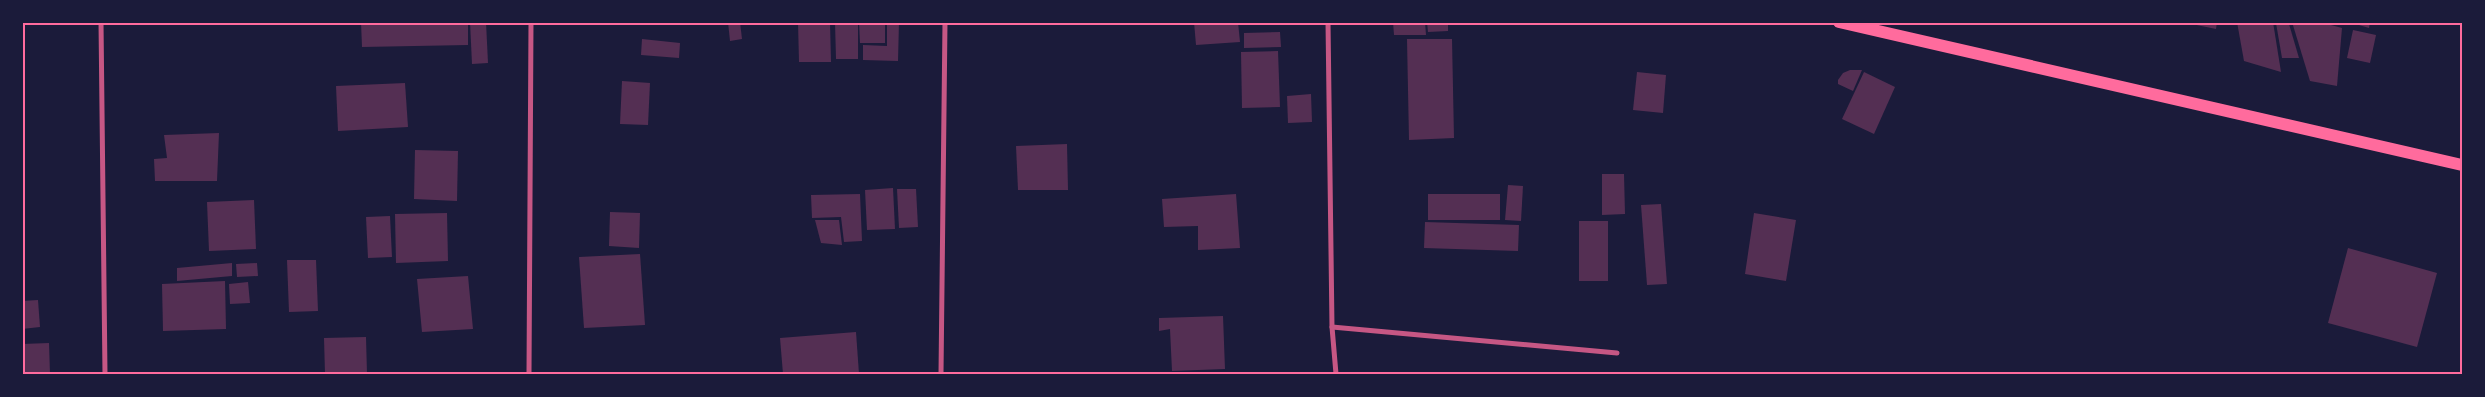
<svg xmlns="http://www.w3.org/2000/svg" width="2485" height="397" font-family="'PT Serif',serif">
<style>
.building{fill:#542f53}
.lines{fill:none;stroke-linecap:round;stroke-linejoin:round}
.minor{stroke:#c65784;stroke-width:5}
.primary{stroke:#ff6b9d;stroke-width:12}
.neatline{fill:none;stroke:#ff6b9d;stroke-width:2}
</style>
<rect width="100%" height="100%" fill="#1b1b3a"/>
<g class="building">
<polygon points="361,22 468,22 468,45 362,47"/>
<polygon points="470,22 486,22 488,63 472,64"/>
<polygon points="728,22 740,22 742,39 730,41"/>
<polygon points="798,22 830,22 831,62 799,62"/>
<polygon points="835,22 858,22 858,59 836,59"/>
<polygon points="859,22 885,22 885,43 860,43"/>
<polygon points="887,22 899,22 898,61 863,60 863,45 887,46"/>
<polygon points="1194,22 1238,22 1240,42 1196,45"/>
<polygon points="1393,22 1425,22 1426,35 1394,35"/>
<polygon points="1427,22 1448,22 1448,31 1428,32"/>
<polygon points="2182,22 2217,22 2216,29"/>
<polygon points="2237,22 2273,22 2281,72 2244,61"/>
<polygon points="2292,22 2320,22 2342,28 2337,86 2310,81"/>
<polygon points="2349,22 2370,22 2369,28"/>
<polygon points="2276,23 2289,24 2299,58 2282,58"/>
<polygon points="2353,30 2376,35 2370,63 2347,58"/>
<polygon points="1280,32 1281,47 1244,48 1244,33"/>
<polygon points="642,39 680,43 679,58 641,55"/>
<polygon points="1407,39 1452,39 1454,138 1409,140"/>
<polygon points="1278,51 1280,107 1242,108 1241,52"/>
<polygon points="1850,70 1862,70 1853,91 1838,84 1838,80 1843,73"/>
<polygon points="1637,72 1666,75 1663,113 1633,110"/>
<polygon points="1864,72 1895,87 1874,134 1842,119"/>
<polygon points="622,81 650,83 648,125 620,124"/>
<polygon points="405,83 408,127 338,131 336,86"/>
<polygon points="1311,94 1312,122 1288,123 1287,96"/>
<polygon points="219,133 217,181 155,181 154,159 167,158 164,135"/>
<polygon points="1067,144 1068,190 1018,190 1016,146"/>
<polygon points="415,150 458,151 457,201 414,199"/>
<polygon points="1602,174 1624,174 1625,214 1602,215"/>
<polygon points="1508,185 1523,186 1521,221 1505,220"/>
<polygon points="893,188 895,229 867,230 865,190"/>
<polygon points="897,189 916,189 918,227 899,228"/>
<polygon points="860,194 862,241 844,242 841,217 812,218 811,195"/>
<polygon points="1236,194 1240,248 1198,250 1198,226 1164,227 1162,199"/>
<rect x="1428" y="194" width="72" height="26"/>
<polygon points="254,200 256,249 209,251 207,202"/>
<polygon points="1661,204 1667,284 1647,285 1641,205"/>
<polygon points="610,212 640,213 639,248 609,246"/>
<polygon points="447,213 448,261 396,263 395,214"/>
<polygon points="1754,213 1796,220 1786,281 1745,274"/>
<polygon points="390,216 392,257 368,258 366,217"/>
<polygon points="815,220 839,220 842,245 821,243"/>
<rect x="1579" y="221" width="29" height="60"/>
<polygon points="1425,222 1519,225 1518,251 1424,248"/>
<polygon points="2348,248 2437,273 2417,347 2328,323"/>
<polygon points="640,254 645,325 584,328 579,257"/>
<polygon points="287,260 316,260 318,311 289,312"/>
<polygon points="232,263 232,276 177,281 177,268"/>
<polygon points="257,263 258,276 237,277 236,264"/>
<polygon points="468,276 473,329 422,332 417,279"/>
<polygon points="225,281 226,329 163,331 162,284"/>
<polygon points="248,282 250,303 230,304 229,284"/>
<polygon points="38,300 40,327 22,329 22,301"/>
<polygon points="1223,316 1225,369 1172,371 1170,329 1159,331 1159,318"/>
<polygon points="856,332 859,374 783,374 780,338"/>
<polygon points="366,337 367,374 325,374 324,338"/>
<polygon points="49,343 50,374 22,374 22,344"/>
</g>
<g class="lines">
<g class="minor">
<polyline points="101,22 105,374"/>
<polyline points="1328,22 1332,327 1336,374"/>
<polyline points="1332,327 1617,353"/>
<polyline points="529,374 531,22"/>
<polyline points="941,374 945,22"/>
</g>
<polyline class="primary" points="1839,22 2462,165"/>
</g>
<rect width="2485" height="397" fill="none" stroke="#1b1b3a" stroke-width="48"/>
<rect x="24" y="24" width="2437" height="349" class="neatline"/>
</svg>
